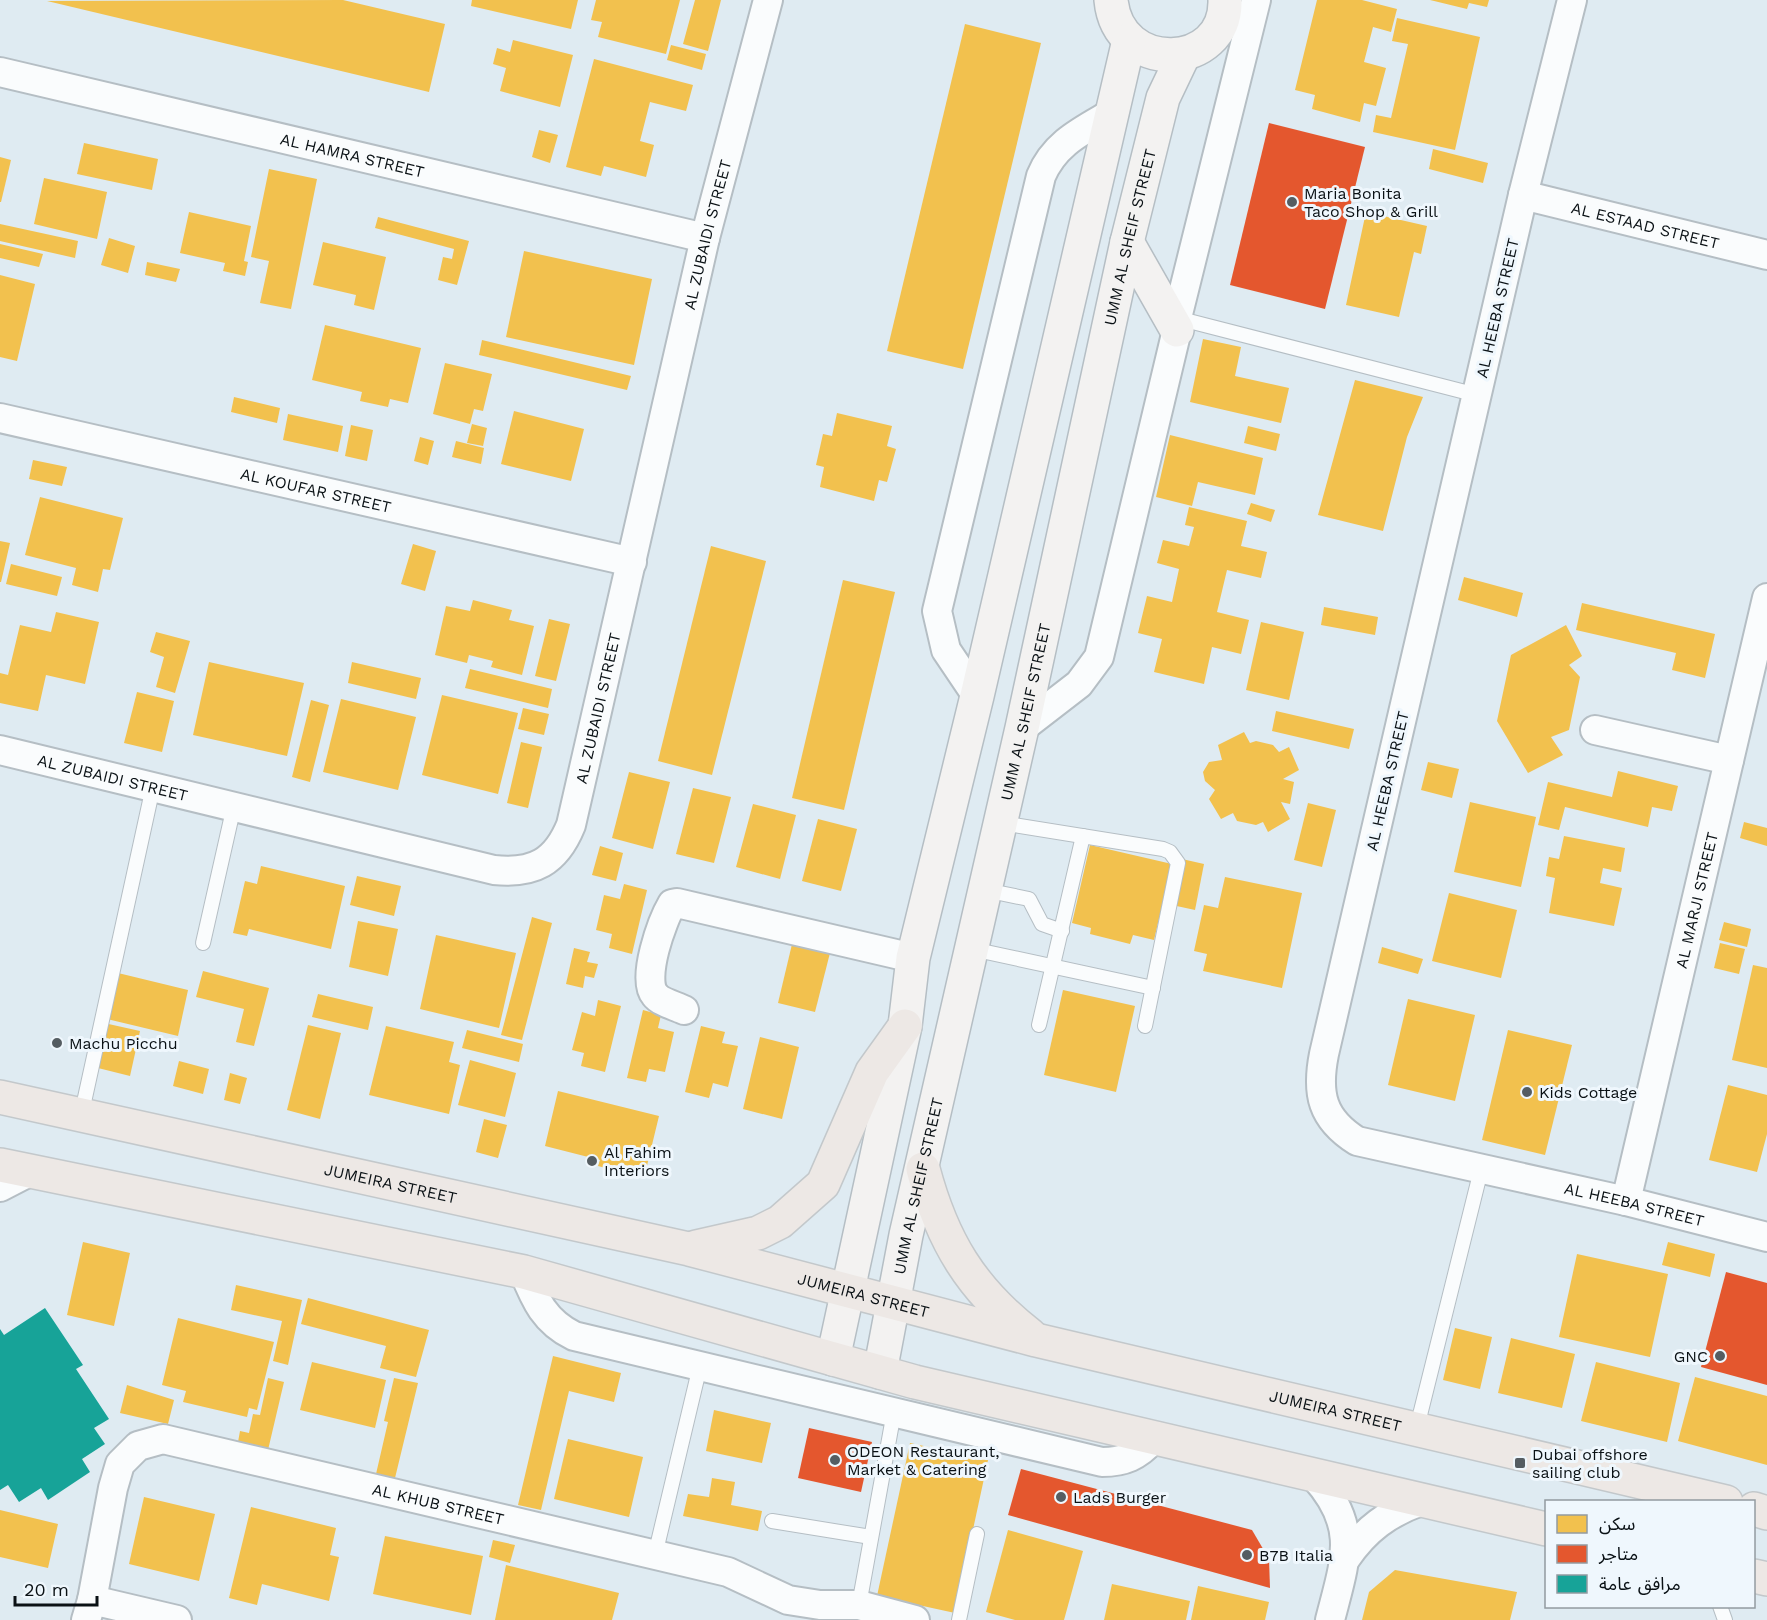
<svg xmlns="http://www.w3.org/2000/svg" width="1767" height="1620" font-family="'Work Sans','Noto Sans Arabic',sans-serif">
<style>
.homes{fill:#f2c14e}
.shops{fill:#e4572e}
.public{fill:#17a398}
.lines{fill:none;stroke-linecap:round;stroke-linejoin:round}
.service-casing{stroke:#b5bec4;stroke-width:16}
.minor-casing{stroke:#b5bec4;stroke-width:32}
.secondary-casing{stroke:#b5bec4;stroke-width:36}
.primary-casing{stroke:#c3c8cb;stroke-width:36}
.service{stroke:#fafcfd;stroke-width:14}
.minor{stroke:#fafcfd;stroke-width:28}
.secondary{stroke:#f3f2f1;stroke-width:33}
.primary{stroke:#ede8e5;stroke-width:33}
.poi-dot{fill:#555d62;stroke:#eff7fd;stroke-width:2}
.labels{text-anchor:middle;stroke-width:6;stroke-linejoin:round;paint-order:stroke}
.street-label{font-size:16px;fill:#0a1115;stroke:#eff7fd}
.poi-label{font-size:16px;fill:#0a1115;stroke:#eff7fd;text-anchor:start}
</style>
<rect width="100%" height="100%" fill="#dfebf2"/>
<g class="homes">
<polygon points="343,0 445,24 429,92 47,1"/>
<polygon points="472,0 578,0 571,29 471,6"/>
<polygon points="596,0 680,0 666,54 598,37 602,22 591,20"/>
<polygon points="695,0 721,0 708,51 683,44"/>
<polygon points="1317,0 1362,0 1397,9 1391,32 1373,27 1364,62 1386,68 1376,106 1364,103 1360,122 1312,109 1315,95 1295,90"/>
<polygon points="1430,0 1489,0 1487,7 1469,3 1467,9"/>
<polygon points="1397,18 1480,37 1455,150 1373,132 1376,115 1391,118 1408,44 1392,41"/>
<polygon points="965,24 1041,43 963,369 887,351"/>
<polygon points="513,40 573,55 560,107 500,91 506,68 493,64 497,48 510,52"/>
<polygon points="671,45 706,54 702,70 667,60"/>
<polygon points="594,59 693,85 686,111 650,102 640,141 654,145 646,177 604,166 601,176 566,167"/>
<polygon points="539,130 558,135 550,163 532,157"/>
<polygon points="84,143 158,159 152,190 77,174"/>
<polygon points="1433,149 1488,163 1483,183 1429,169"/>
<polygon points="0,157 11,160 1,202 0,202"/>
<polygon points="269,169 317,179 291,309 260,303 269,261 251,257"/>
<polygon points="44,178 107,192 97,239 34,224"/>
<polygon points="189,212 251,226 244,261 248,262 245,276 223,271 225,263 180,253"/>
<polygon points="1366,212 1427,226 1421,254 1414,252 1399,317 1346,305"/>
<polygon points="378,217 469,241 457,285 438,280 443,257 452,259 454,249 375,228"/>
<polygon points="0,224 78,241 75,258 0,241"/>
<polygon points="109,238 135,246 128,273 101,265"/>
<polygon points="323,242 386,257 374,310 354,305 356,295 313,285"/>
<polygon points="0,244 43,254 39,267 0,258"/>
<polygon points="524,251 652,279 634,365 506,337"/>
<polygon points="147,262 180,269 176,282 145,275"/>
<polygon points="0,275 35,284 17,361 0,357"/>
<polygon points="325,325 421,348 408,403 390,399 388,407 360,401 362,392 312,380"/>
<polygon points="1203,339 1241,347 1235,376 1289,388 1281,423 1190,402"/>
<polygon points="482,340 631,376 627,390 479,355"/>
<polygon points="445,363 492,374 483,411 474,409 470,424 433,414"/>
<polygon points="1355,380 1423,397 1407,437 1383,531 1318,515"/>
<polygon points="234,397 280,408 277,423 231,412"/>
<polygon points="514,411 584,429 571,481 501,464"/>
<polygon points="837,413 892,426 887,446 896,449 887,482 879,480 874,501 820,487 824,467 816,465 823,434 832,436"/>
<polygon points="288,414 343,426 338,452 283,440"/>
<polygon points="472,424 487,428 483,446 467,443"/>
<polygon points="351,425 373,430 367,461 345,456"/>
<polygon points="1248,426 1280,434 1276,451 1244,443"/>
<polygon points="1170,435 1263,458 1255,495 1198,482 1192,506 1156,497"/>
<polygon points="420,437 434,441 428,465 414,461"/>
<polygon points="456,441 484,448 481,464 452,457"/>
<polygon points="33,460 67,467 62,486 29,479"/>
<polygon points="40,497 123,518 110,570 103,569 98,592 72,585 76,568 25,555"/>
<polygon points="1251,503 1275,510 1271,522 1247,514"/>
<polygon points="1189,507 1247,521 1241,546 1267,552 1261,578 1227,570 1217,612 1249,620 1241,654 1212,647 1204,684 1154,672 1162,639 1138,633 1147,596 1172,602 1179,569 1157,563 1163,540 1189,546 1194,527 1185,525"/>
<polygon points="0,541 10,543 1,582 0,582"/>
<polygon points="413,544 436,551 425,591 401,584"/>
<polygon points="711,546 766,561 712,775 658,761"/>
<polygon points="11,564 62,577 57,596 6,584"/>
<polygon points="1464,577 1523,593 1517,617 1458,600"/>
<polygon points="843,580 895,592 844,810 792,798"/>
<polygon points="473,600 512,610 509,620 534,626 522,675 491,667 493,661 469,655 467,663 435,655 446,606 470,611"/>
<polygon points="1582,603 1715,634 1705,678 1672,670 1676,653 1576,630"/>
<polygon points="1324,607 1378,617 1375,635 1321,625"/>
<polygon points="56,612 99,622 85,684 46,675 38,711 0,703 0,673 8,675 20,625 51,632"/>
<polygon points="549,619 570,624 556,681 535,676"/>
<polygon points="1261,622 1304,632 1289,700 1246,690"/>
<polygon points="1566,625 1582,656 1569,665 1580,677 1569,730 1551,737 1563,755 1528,773 1497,721 1511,655"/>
<polygon points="156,632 190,641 175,693 156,687 164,657 150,652"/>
<polygon points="209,662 304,683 287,756 193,735"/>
<polygon points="352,662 421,678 416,699 348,683"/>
<polygon points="470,669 552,689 548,708 465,688"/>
<polygon points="137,692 174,701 162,752 124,743"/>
<polygon points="442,695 518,713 498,794 422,775"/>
<polygon points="341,699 416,717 398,790 323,772"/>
<polygon points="311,700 329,705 310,782 292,777"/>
<polygon points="523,708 549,714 544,735 518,729"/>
<polygon points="1276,711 1354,729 1349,749 1272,731"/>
<polygon points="1244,732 1250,743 1256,741 1273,745 1279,752 1289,747 1299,770 1283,779 1294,782 1290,804 1281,802 1290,819 1268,832 1263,822 1256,825 1237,821 1233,813 1221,819 1209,799 1215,790 1205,781 1203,772 1209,762 1222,760 1218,745"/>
<polygon points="521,742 542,747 528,808 507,803"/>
<polygon points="1428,762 1459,769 1452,798 1421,790"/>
<polygon points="1618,771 1678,786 1672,811 1652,807 1648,827 1565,807 1559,830 1538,825 1548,782 1612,797"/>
<polygon points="629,772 670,782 653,849 612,838"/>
<polygon points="693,788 731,797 714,863 676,854"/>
<polygon points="1470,802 1536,817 1521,887 1454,872"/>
<polygon points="1308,803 1336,810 1322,867 1294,860"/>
<polygon points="753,804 796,815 780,879 736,867"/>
<polygon points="818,819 857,829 841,891 802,881"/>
<polygon points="1744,822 1767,828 1767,846 1740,838"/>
<polygon points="1564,836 1625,848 1621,872 1603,868 1600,883 1622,888 1614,926 1549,913 1555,878 1546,876 1549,857 1559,859"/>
<polygon points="1090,845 1172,864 1154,940 1133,935 1130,944 1090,934 1091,928 1072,923"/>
<polygon points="600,846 623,853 616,881 592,875"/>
<polygon points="1182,859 1204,864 1195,910 1172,905"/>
<polygon points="261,866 345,886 331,949 249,929 247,936 233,933 245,881 257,884"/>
<polygon points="357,876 401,886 394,916 350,905"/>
<polygon points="1225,877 1302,893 1282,988 1203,971 1207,954 1194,951 1204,905 1218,908"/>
<polygon points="624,884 647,890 632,954 609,948 612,934 596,930 604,895 620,899"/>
<polygon points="1449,893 1517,910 1501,978 1432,961"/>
<polygon points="532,917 552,923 522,1040 501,1035"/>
<polygon points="358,921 398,929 388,976 349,967"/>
<polygon points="1724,922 1751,929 1747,947 1719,940"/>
<polygon points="436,935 516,953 499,1028 420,1009"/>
<polygon points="793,940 831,949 815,1012 778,1003"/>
<polygon points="1720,943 1745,949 1739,974 1714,968"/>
<polygon points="1382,947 1423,959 1418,974 1378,963"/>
<polygon points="574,948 590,952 587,962 598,964 594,978 585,976 583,988 566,984"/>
<polygon points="1753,965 1767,968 1767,1068 1732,1060"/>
<polygon points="203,971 269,988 254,1046 236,1042 244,1009 196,997"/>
<polygon points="118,973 188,990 178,1036 107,1019"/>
<polygon points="1063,990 1135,1006 1116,1092 1044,1075"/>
<polygon points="318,994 373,1007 368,1030 312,1017"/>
<polygon points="1408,999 1475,1015 1455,1101 1388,1085"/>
<polygon points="598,1000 621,1006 605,1072 581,1066 584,1053 572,1050 582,1012 595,1016"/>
<polygon points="643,1010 661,1015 658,1028 674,1032 665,1072 649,1069 646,1082 627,1078"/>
<polygon points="104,1023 140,1031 130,1076 94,1067"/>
<polygon points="308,1025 341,1033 320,1119 287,1110"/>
<polygon points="386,1026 454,1042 449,1062 460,1065 449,1114 369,1095"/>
<polygon points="701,1026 725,1032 722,1043 738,1046 728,1087 713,1083 709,1098 685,1092"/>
<polygon points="467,1030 523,1044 519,1062 462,1048"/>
<polygon points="1508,1030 1572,1045 1545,1155 1482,1140"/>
<polygon points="760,1037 799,1047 782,1119 743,1109"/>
<polygon points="470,1060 516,1073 505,1117 458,1105"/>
<polygon points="179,1061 209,1069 203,1094 173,1086"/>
<polygon points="230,1073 247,1078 240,1104 224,1100"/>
<polygon points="1728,1085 1767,1095 1767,1134 1757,1172 1709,1160"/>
<polygon points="558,1091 659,1116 644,1178 598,1166 600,1160 545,1146"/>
<polygon points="484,1119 507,1125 498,1158 476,1152"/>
<polygon points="83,1242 130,1253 114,1326 67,1315"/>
<polygon points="1668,1242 1715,1254 1710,1277 1662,1265"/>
<polygon points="1577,1254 1668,1274 1650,1357 1559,1337"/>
<polygon points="236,1285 302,1300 288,1365 273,1361 282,1321 231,1310"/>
<polygon points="308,1298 429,1330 416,1377 380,1368 386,1346 301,1324"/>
<polygon points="178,1318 274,1342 257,1410 249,1408 247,1417 183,1402 186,1391 162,1385"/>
<polygon points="1455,1328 1492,1337 1480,1389 1443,1380"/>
<polygon points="1511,1338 1575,1354 1562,1408 1498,1393"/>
<polygon points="553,1356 621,1373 614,1402 569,1391 541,1510 518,1505"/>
<polygon points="312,1362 386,1380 375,1428 300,1410"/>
<polygon points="1596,1362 1680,1383 1667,1442 1581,1421"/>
<polygon points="1695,1377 1767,1396 1767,1465 1678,1441"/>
<polygon points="268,1378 284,1382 268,1450 238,1442 240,1431 249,1433 253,1414 260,1415"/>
<polygon points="394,1378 418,1383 395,1478 376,1474 388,1422 384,1421"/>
<polygon points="127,1385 174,1400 168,1424 120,1413"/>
<polygon points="714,1410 771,1423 762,1463 706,1451"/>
<polygon points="568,1439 643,1457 629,1517 554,1499"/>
<polygon points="910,1443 988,1460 955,1613 877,1596"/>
<polygon points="712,1478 735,1482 731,1505 762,1511 758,1531 683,1516 688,1494 709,1497"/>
<polygon points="144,1497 215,1514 199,1581 129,1564"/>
<polygon points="251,1507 336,1528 330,1555 339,1557 329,1601 262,1584 257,1605 229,1598"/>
<polygon points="0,1510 58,1524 48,1568 0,1557"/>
<polygon points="1008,1530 1083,1551 1064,1620 1015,1620 986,1612"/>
<polygon points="385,1536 483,1556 471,1615 373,1594"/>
<polygon points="493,1540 515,1545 510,1563 489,1557"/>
<polygon points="506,1565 619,1593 612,1620 495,1620"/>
<polygon points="1395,1570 1517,1592 1510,1620 1362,1620 1369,1592"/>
<polygon points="1112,1584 1190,1601 1186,1620 1104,1620"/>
<polygon points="1198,1586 1269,1602 1265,1620 1191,1620"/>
</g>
<g class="shops">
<polygon points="1269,123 1365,147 1325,309 1230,285"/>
<polygon points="1726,1272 1767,1283 1767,1385 1701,1367"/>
<polygon points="809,1428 872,1442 861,1492 798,1478"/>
<polygon points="1021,1469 1252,1530 1269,1559 1270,1588 1008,1515"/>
</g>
<polygon class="public" points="45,1308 83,1365 76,1369 109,1419 94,1428 105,1444 82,1459 90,1472 48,1500 41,1488 19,1502 8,1485 0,1490 0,1329 4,1335"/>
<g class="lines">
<defs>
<g id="service">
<polyline points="1177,318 1477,395"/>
<polyline points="1001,823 1163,849 1170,852 1178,863 1145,1026"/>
<polyline points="985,890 1029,899 1042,924 1062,931"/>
<polyline points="203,943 234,806"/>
<polyline points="972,949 1153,988"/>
<polyline points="1039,1025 1083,836"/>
<polyline points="81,1116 153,787"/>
<polyline points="1417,1427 1481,1170"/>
<polyline points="772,1521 871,1537"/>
<polyline points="655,1555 700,1366"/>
<polyline points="859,1605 894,1412"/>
<polyline points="1720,1606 1725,1620"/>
<polyline points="959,1620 977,1534"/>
</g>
<g id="minor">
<path id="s1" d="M1572,0L1523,195L1324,1054C1316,1094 1322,1119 1357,1141L1626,1201L1767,1237"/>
<path id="s2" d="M0,72L705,238"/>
<path id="s3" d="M1523,195L1767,255"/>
<path id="s4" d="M0,418L632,562"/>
<path d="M977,696L946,650L937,611L1041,176C1055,142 1084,130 1114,112"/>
<polyline points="1022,728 1079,684 1099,657 1177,330 1177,318 1256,0"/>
<polyline points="1595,730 1729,760"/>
<path id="s5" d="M0,750L494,870C534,874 556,862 571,825L705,238L768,0"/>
<path d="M684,1010C676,1006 660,1002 655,995C641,979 662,921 672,904L677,903L913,958"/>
<polyline points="0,1187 29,1172"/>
<path id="s6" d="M1626,1201L1767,598"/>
<path d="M524,1272C535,1300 545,1322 574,1336L1102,1462C1124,1462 1138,1456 1153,1439"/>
<path d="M1315,1477C1360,1527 1345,1561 1330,1620"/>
<path d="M1346,1558C1366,1529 1388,1513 1421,1501"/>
<polyline points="92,1600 177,1620"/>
<path id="s7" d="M86,1620L92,1600L113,1488L120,1464L138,1446L163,1439L728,1572L788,1600L820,1605H859L915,1620"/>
</g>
<g id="secondary">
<path d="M1111,0C1118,75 1227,71 1225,0"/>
<polyline points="1127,242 1177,330"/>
<polyline points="833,1359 905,1026 913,958 977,696 1129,40"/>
<path id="s8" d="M880,1372L906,1235L1022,728L1127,242L1163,98L1184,54"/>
</g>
<g id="primary">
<path id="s9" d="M0,1097L689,1249L1036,1340L1726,1502"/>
<polyline points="0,1165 524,1272 915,1382 1546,1529"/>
<path d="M923,1169C942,1241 971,1289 1030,1335"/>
<polyline points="696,1247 758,1233 780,1222 823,1184 872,1072 905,1026"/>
<polyline points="1754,1509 1767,1513"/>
<polyline points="1754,1576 1767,1579"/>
</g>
</defs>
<use href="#service" class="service-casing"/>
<use href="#minor" class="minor-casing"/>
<use href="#secondary" class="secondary-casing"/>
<use href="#primary" class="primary-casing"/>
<use href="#service" class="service"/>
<use href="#minor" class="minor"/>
<use href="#secondary" class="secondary"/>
<use href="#primary" class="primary"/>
</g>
<g class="poi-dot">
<circle cx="1292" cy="202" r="6"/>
<circle cx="57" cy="1043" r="6"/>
<circle cx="1527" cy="1092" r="6"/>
<circle cx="592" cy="1161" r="6"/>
<circle cx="1720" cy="1356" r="6"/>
<circle cx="835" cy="1460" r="6"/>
<rect x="1514" y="1457" width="12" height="12" rx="3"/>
<circle cx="1061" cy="1497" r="6"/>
<circle cx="1247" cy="1555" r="6"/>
</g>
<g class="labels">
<g class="street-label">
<text dy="6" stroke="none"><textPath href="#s2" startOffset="362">AL HAMRA STREET</textPath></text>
<text dy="6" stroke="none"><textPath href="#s3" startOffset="126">AL ESTAAD STREET</textPath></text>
<text dy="6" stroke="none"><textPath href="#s5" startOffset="1212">AL ZUBAIDI STREET</textPath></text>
<text dy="6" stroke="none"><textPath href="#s8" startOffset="1162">UMM AL SHEIF STREET</textPath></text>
<text transform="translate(1497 308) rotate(-77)" y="6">AL HEEBA STREET</text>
<text dy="6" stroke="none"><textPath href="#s4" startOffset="324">AL KOUFAR STREET</textPath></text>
<text dy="6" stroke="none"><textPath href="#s5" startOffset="726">AL ZUBAIDI STREET</textPath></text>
<text dy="6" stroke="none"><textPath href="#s8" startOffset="676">UMM AL SHEIF STREET</textPath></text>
<text dy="6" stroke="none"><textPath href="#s5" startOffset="116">AL ZUBAIDI STREET</textPath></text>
<text transform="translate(1387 781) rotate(-77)" y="6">AL HEEBA STREET</text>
<text dy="6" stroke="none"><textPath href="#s6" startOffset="309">AL MARJI STREET</textPath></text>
<text dy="6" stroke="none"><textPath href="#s9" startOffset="400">JUMEIRA STREET</textPath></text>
<text dy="6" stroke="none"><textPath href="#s8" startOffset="190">UMM AL SHEIF STREET</textPath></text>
<text dy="6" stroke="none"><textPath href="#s1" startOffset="1468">AL HEEBA STREET</textPath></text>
<text dy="6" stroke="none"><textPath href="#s9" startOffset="886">JUMEIRA STREET</textPath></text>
<text dy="6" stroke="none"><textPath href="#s9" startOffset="1372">JUMEIRA STREET</textPath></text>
<text dy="6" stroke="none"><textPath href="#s7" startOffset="494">AL KHUB STREET</textPath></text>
</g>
<g class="poi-label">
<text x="1304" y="199">Maria Bonita<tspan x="1304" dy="18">Taco Shop &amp; Grill</tspan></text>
<text x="69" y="1049">Machu Picchu</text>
<text x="1539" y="1098">Kids Cottage</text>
<text x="604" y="1158">Al Fahim<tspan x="604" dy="18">Interiors</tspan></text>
<text x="1708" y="1362" text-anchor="end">GNC</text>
<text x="847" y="1457">ODEON Restaurant,<tspan x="847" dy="18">Market &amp; Catering</tspan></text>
<text x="1532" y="1460">Dubai offshore<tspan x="1532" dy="18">sailing club</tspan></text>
<text x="1073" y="1503">Lads Burger</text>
<text x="1259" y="1561">B7B Italia</text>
</g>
</g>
<rect x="1545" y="1500" width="210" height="108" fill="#eff7fd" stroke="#939ba0" stroke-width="1.5"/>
<rect x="1557" y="1515" width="30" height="18" fill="#f2c14e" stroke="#939ba0" stroke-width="1.5"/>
<text x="1599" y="1530" font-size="18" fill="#0a1115">سكن</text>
<rect x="1557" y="1545" width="30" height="18" fill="#e4572e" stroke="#939ba0" stroke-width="1.5"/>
<text x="1599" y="1560" font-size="18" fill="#0a1115">متاجر</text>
<rect x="1557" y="1575" width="30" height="18" fill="#17a398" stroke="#939ba0" stroke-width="1.5"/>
<text x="1599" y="1590" font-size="18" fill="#0a1115">مرافق عامة</text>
<path d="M15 1596v9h82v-9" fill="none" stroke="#0a1115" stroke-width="3"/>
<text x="24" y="1596" font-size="18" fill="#0a1115" stroke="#eff7fd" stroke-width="4.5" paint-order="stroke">20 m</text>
</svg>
